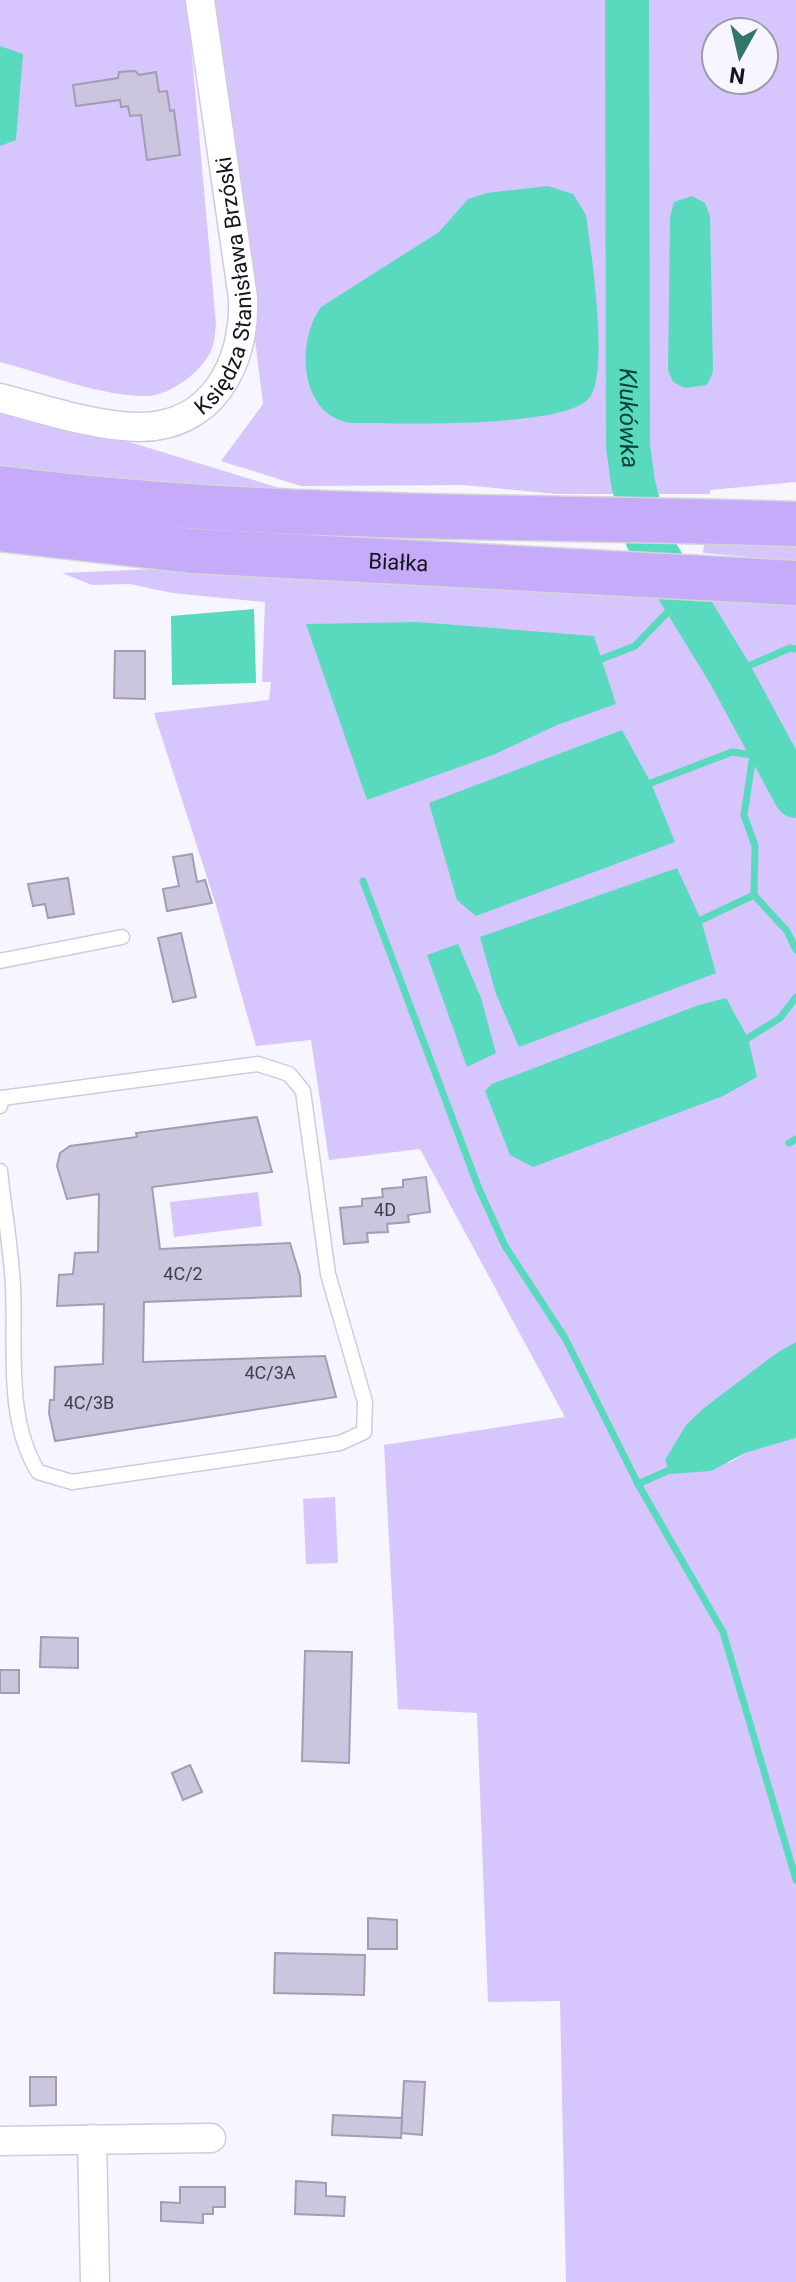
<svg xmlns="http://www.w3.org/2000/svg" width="796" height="2282" font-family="Roboto,sans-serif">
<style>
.green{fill:#d6c6fd;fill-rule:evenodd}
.water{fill:#59d9be}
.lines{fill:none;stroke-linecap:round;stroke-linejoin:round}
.stream{stroke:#59d9be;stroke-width:7}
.river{stroke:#59d9be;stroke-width:44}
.building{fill:#cbc5dd;stroke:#a29cb4;stroke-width:2}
.service-casing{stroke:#d0c9e2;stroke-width:17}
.minor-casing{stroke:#d0c9e2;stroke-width:31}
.trunk-casing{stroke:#d5d5d6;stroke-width:47}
.service{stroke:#fff;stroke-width:14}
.minor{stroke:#fff;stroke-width:28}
.trunk{stroke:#c6abfb;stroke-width:44}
.labels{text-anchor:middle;stroke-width:6;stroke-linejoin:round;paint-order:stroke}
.number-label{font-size:18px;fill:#42404c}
.street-label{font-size:22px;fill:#15131b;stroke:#f7f5ff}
.water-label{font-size:24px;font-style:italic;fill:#084338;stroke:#f7f5ff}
</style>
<rect width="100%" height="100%" fill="#f7f5ff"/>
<g class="green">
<path d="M0,0H187L216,324C215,331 215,341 212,348C204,371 169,397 144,396C100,396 43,373 0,362Z"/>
<path d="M213,0H796V482L710,490V494H556L464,485L301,486L221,461L263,404ZM716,32H764V80H716Z"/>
<polygon points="0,410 113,437 309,497 455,496 483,500 235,500 83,488 0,477"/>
<polygon points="706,531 796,534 796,561 703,553"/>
<polygon points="180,568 668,599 732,601 796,598 796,1342 778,1352 686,1425 729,1463 745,1453 796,1438 796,2282 566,2282 560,2001 488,2002 477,1713 398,1709 384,1445 565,1417 420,1149 329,1160 311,1040 256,1046 216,905 154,713 269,700 271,682 262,682 265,602 172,593 130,584 92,585 62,573"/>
<polygon points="258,1192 262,1226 174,1237 170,1202"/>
<polygon points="335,1497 338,1563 306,1564 303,1499"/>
</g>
<g class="water">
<polygon points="0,46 23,54 16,140 0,146"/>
<path d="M548,186L573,194L586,215C591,250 609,370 590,397C568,429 395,423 351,423C300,416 295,343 321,307L439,232L468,199L487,193Z"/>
<polygon points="692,196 705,203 710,216 713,372 707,385 685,388 673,382 668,370 670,217 674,202"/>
<polygon points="254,609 256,683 172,685 171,616"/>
<polygon points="417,622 594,636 616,704 557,725 493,755 367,800 306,624"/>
<polygon points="622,730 651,783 675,842 476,916 457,900 429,803"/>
<polygon points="677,868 701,920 716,973 519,1047 496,994 480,937"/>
<polygon points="458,944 481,998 496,1053 467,1067 427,955"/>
<polygon points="726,998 748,1038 757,1077 723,1096 533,1167 510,1155 485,1091 492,1084 696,1006"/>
<polygon points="796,1342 796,1438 745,1453 711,1471 671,1474 665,1460 686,1425 704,1408 778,1352"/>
</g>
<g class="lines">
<g class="stream">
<polyline points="599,660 635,646 682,597"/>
<polyline points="730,674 790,648 796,649"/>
<polyline points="768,742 753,755 744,815 755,846 754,895 787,931 796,950"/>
<polyline points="651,783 732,752 753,755"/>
<polyline points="363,881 479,1189 505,1246 565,1338 638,1484 723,1632 796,1880"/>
<polyline points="701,920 754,895"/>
<polyline points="748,1038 780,1018 796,997"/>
<polyline points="789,1143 796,1139"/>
<polyline points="638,1484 676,1467"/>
</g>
<path class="river" id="s1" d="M627,0L628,446L633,483L647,538L730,674L796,796"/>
</g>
<g class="building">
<polygon points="135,71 139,75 156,72 159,92 167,91 170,111 174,110 180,155 147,160 141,115 130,116 128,106 121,107 120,100 76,106 73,85 118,78 119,72"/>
<polygon points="115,651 145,651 145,699 114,698"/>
<polygon points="192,854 197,882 205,880 212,903 167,911 163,889 179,886 173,857"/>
<polygon points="68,878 74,914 48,918 45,904 33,906 28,884"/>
<polygon points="181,933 196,997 173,1002 158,938"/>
<polygon points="257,1117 272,1172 152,1187 160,1249 290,1243 300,1276 301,1296 144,1302 143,1362 325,1356 336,1397 55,1441 49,1413 50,1400 54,1400 55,1367 103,1364 104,1304 57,1306 59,1275 73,1274 75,1253 98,1252 99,1194 67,1199 57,1166 60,1153 70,1146 137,1137 136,1133"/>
<polygon points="426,1177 430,1212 408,1215 409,1222 387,1224 388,1232 367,1233 368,1242 344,1244 340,1208 362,1206 362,1199 383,1197 382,1189 403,1187 403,1180"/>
<polygon points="41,1637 78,1638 78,1668 40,1667"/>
<polygon points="305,1651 352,1652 349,1763 302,1761"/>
<rect x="0" y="1670" width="19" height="23"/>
<polygon points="190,1765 202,1792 183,1800 172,1773"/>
<polygon points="368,1918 397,1920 397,1949 368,1949"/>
<polygon points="275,1953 365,1955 364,1995 274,1993"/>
<polygon points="30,2077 56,2077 56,2105 30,2106"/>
<polygon points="404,2081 425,2082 422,2135 401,2133"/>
<polygon points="333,2115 402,2118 401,2138 332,2135"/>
<polygon points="296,2181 326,2183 326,2196 345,2197 344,2216 295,2214"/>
<polygon points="180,2187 225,2187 225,2207 213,2207 213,2214 203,2214 203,2223 161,2221 161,2202 180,2203"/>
</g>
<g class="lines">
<defs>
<g id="service">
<polyline points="0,961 122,937"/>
<path d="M0,1106L2,1098L258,1064L289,1074L303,1091L328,1274L365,1402L364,1432L340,1443L72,1482L38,1472C5,1417 16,1348 13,1286C11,1248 4,1209 0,1171"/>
</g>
<g id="minor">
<path id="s2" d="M0,398C44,409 92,426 138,427C212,428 246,363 243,298L200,0"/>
<polyline points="92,2139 95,2282"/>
<polyline points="0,2141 211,2138"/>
</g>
<g id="trunk">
<path d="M0,488C265,522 530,515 796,524"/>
<path id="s3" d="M0,529L193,551L796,583"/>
</g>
</defs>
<use href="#service" class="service-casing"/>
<use href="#minor" class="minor-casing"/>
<use href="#trunk" class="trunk-casing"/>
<use href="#service" class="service"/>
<use href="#minor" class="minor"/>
<use href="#trunk" class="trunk"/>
</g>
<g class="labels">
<g class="number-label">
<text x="385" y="1216">4D</text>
<text x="183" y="1280">4C/2</text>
<text x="270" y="1379">4C/3A</text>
<text x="89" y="1409">4C/3B</text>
</g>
<g class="street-label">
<text dy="8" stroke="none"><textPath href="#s2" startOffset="338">Księdza Stanisława Brzóski</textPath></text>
<text dy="8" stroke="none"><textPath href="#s3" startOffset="400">Białka</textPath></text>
</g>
<g class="water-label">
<text dy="8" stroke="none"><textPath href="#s1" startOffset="418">Klukówka</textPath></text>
</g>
</g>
<g transform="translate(740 56) rotate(188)"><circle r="38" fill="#f7f5ff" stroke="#9d9ba4" stroke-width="2"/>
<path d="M0-6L14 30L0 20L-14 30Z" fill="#337667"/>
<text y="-12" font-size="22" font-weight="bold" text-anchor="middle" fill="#15131b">N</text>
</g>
</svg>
